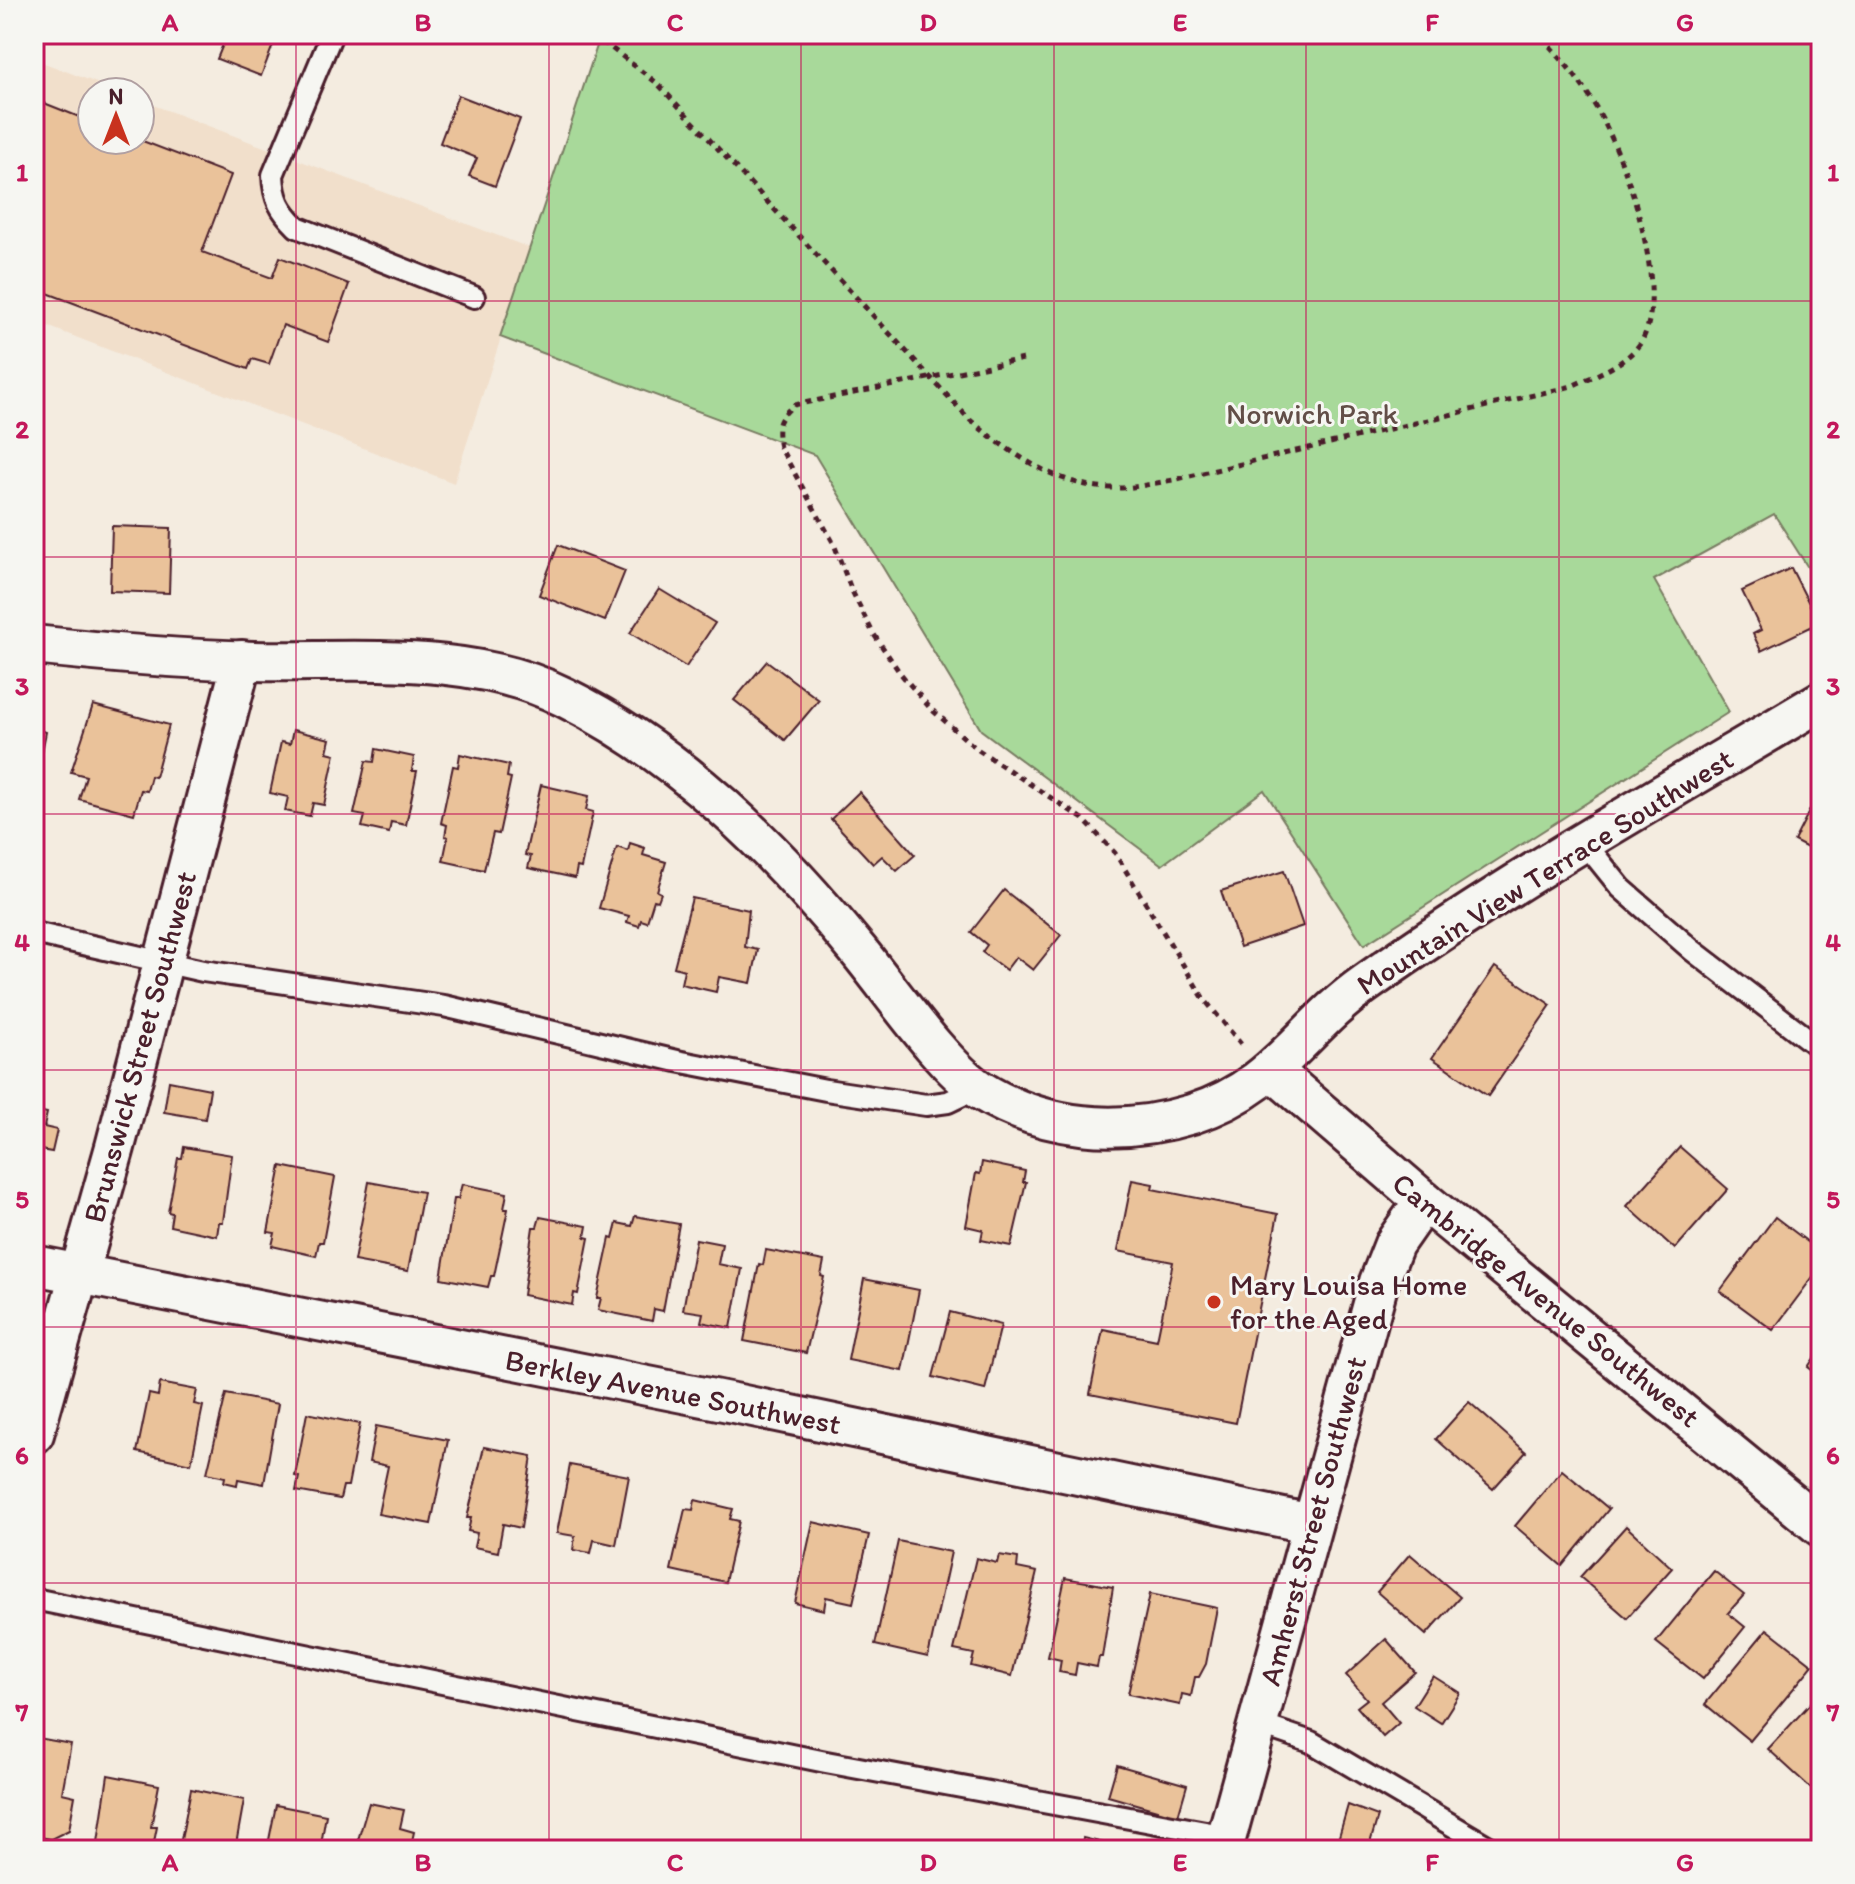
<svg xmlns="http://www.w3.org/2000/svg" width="1855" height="1884" font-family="Itim,sans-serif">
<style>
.built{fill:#f1dfcb}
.green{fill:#a8d99a;stroke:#797c62;stroke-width:2}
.building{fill:#eac29a;stroke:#4a1f2b;stroke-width:2}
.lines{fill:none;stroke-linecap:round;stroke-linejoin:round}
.service-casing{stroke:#4a1f2b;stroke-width:26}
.minor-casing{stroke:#4a1f2b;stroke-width:44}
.path{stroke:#4a1f2b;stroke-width:5;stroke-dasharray:6 6;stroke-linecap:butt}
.service{stroke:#f6f6f2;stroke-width:20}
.minor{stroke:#f6f6f2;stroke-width:38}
.grid{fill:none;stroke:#c2185b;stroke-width:2;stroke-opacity:0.55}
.poi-dot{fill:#c8321e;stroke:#f6f6f2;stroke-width:3}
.labels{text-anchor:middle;stroke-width:6;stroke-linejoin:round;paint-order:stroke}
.park-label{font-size:30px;fill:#624e47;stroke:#f6f6f2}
.street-label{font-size:30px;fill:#4a1f2b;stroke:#f6f6f2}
.poi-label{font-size:30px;fill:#4a1f2b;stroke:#f6f6f2;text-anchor:start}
.neatline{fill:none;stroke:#c2185b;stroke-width:3}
.grid-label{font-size:26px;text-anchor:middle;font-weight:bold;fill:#c2185b}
</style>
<rect width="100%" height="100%" fill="#f4ece0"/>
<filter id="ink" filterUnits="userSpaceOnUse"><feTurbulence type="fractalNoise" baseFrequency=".0125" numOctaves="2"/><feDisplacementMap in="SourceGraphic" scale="16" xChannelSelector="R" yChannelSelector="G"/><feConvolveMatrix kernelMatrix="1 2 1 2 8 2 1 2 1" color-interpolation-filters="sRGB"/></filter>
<g filter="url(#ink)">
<polygon class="built" points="34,59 120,92 92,92 92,140 140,140 140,100 530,248 454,483 34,321"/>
<polygon class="green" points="601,34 1821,34 1821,588 1774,514 1654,580 1729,712 1364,945 1264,790 1162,865 981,730 815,455 500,337"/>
<g class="building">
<polygon points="218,34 264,34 261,40 273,45 261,76 217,59 224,42 216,40"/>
<polygon points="458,95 520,119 495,186 469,176 477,158 440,143"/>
<polygon points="34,99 92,122 92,140 140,140 231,175 202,252 272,278 280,257 349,284 328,342 283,325 269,364 252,359 248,369 34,288"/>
<polygon points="112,526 171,528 169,593 110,591"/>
<polygon points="558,545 625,571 605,621 539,595"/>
<polygon points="1791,568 1819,623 1761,651 1753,634 1761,630 1742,591"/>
<polygon points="659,589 715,623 686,667 630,633"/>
<polygon points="767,661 819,700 785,740 734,700"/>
<polygon points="93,705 169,725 155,777 151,776 147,791 141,790 134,814 79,799 86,776 71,772"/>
<polygon points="34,729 46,732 36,782 34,782"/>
<polygon points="293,730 330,739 327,752 335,754 324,805 313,803 310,816 285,811 288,797 270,793 281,742 290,744"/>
<polygon points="376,749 414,757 412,771 417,771 406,825 391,822 389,833 362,827 365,816 354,814 366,761 374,762"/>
<polygon points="460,754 509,765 507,777 511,778 499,834 493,833 484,870 443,861 448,837 445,836 447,825 441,823 453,766 458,767"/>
<polygon points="541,785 589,796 586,810 593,812 581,868 577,867 575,878 528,868 531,856 525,855"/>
<polygon points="1821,788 1821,855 1794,841"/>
<polygon points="859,792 915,855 897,871 882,856 873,864 831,819"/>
<polygon points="630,843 645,848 643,855 666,862 657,891 661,893 658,901 654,900 647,922 641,920 639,926 627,922 629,916 599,908 617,847 628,851"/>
<polygon points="1284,871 1303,926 1240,947 1221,891"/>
<polygon points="1004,890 1061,935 1033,970 1016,957 1006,970 982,952 987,945 971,932"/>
<polygon points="692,898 749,910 745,947 758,950 751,983 719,977 716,992 681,984 684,970 674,967"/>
<polygon points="1495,967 1551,1005 1488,1096 1432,1058"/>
<polygon points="169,1081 210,1089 205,1119 164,1112"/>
<polygon points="34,1110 47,1113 44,1127 57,1130 52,1152 40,1150 38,1157 34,1156"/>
<polygon points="184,1147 232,1155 223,1222 219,1222 217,1236 170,1226 172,1213 168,1212 178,1158 182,1158"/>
<polygon points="1680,1147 1728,1189 1675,1249 1627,1206"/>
<polygon points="982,1162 1025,1171 1023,1182 1026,1182 1011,1246 981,1240 983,1230 966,1226 976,1173 980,1174"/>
<polygon points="281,1166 335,1177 323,1242 319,1242 316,1256 272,1246 275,1233 268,1232"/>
<polygon points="1132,1180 1153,1184 1152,1189 1278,1214 1236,1423 1090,1394 1103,1329 1157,1340 1173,1262 1118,1251"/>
<polygon points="369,1182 423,1192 408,1271 354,1261"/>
<polygon points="462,1184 507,1193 504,1209 508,1209 494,1276 491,1276 488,1287 441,1278 454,1199 458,1199"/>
<polygon points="635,1216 679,1224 663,1311 654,1309 652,1321 598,1310 601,1298 597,1298 610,1238 613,1239 617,1223 632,1226"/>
<polygon points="540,1217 587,1226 585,1237 589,1238 578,1294 574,1293 572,1305 523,1295 533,1227 537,1227"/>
<polygon points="1775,1217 1821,1252 1821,1266 1773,1330 1720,1291"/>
<polygon points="696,1239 722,1244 718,1264 742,1269 731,1328 701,1322 703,1313 683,1310"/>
<polygon points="766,1250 824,1261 821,1276 824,1277 806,1353 744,1341 759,1264 763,1265"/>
<polygon points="864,1279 919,1290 903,1371 848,1360"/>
<polygon points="950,1312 1001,1325 985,1390 933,1377"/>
<polygon points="1821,1348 1821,1377 1808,1367"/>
<polygon points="160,1383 197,1390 194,1404 203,1406 191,1464 137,1452 149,1394 158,1396"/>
<polygon points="226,1394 278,1404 264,1484 238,1479 237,1485 224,1482 225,1477 207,1473"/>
<polygon points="1469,1402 1526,1452 1493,1489 1436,1439"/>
<polygon points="307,1413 360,1424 348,1486 343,1486 340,1499 296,1491 299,1477 295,1476"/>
<polygon points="376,1426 448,1440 431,1524 378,1514 388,1466 369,1462"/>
<polygon points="484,1447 532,1456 521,1528 503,1524 498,1552 474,1547 477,1533 468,1531 471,1518 467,1518"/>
<polygon points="570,1465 629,1476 616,1545 594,1540 591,1553 573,1550 575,1536 557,1533"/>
<polygon points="1562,1470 1609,1509 1562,1566 1515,1526"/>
<polygon points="695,1500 733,1509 730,1519 739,1521 725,1582 671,1570 685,1509 693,1510"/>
<polygon points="813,1522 869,1535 853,1603 826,1597 824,1610 795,1603"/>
<polygon points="1626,1526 1672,1568 1627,1618 1580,1577"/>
<polygon points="898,1541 951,1552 928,1657 875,1645"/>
<polygon points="1410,1554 1460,1597 1426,1635 1377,1592"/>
<polygon points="999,1555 1018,1558 1017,1568 1037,1572 1012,1676 971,1666 974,1654 954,1650 976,1558 997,1563"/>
<polygon points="1714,1571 1744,1595 1728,1613 1745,1627 1703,1679 1656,1642"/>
<polygon points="1065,1578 1113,1587 1102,1657 1099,1657 1097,1667 1077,1663 1075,1675 1059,1672 1061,1660 1048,1657"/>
<polygon points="1150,1594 1217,1608 1206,1664 1199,1677 1195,1677 1191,1696 1182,1694 1180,1705 1128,1694"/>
<polygon points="1767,1629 1813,1665 1750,1741 1705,1704"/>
<polygon points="1386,1639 1415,1672 1381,1702 1399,1723 1383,1737 1357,1707 1367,1699 1346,1675"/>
<polygon points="1433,1676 1460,1693 1441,1723 1414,1706"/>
<polygon points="1821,1692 1821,1785 1815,1792 1768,1749"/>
<polygon points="38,1738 71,1744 62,1793 75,1796 69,1830 51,1839 34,1836 34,1757"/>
<polygon points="1117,1765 1187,1785 1178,1816 1108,1796"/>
<polygon points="108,1775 159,1785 151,1827 157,1827 154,1842 143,1844 142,1850 97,1849"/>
<polygon points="191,1789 244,1800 235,1850 179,1850"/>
<polygon points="369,1803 404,1810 400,1828 414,1832 410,1850 355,1850"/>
<polygon points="276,1805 326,1815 320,1850 267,1850"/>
<polygon points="1348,1805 1378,1816 1368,1850 1338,1840"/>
<polygon points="1083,1838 1132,1850 1080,1850"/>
</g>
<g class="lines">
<defs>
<g id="service">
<path d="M332,34L273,175C274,199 280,210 297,227L474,297"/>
<polyline points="1584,842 1621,888 1692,950 1821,1049"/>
<polyline points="34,933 203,971 444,1006 677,1061 826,1090 926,1105 948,1102 977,1088"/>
<polyline points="34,1599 826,1762 1227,1836"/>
<polyline points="1258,1724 1311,1742 1494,1850"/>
</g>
<g id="minor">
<path d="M34,645C107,653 180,659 254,661C356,663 470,650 564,697C680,754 775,849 856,948C888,986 942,1066 980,1090C1044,1130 1120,1136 1192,1114C1277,1087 1299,1030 1366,983C1511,880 1668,792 1821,701"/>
<polyline points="1273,1071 1424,1201 1821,1527"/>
<polyline points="34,1265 739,1404 1312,1524"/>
<polyline points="34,1434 115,1147 242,660"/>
<polyline points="1223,1850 1379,1282 1394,1244 1424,1201"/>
</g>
</defs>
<use href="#service" class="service-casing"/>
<use href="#minor" class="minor-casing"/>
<g class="path">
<path d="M593,34L657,83L970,420C1011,454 1061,489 1117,488C1135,488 1155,483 1173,480L1572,386C1595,375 1623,366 1639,345C1673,299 1628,168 1604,122C1588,90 1563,59 1538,34"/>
<path d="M1023,359L794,405C778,418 775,427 780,447L834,544L851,589L873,633L900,673L931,709L977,749L1083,819L1115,853L1204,999L1241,1044"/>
</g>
<use href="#service" class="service"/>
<use href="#minor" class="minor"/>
</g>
</g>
<path class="grid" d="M296,34V1850M549,34V1850M801,34V1850M1054,34V1850M1306,34V1850M1559,34V1850M34,301H1821M34,557H1821M34,814H1821M34,1070H1821M34,1327H1821M34,1583H1821"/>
<circle class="poi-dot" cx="1214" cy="1302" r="8"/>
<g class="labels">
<g class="park-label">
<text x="1312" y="424">Norwich Park</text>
</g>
<g class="street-label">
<text transform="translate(1545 872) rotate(-32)" y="10">Mountain View Terrace Southwest</text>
<text transform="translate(140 1047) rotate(-75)" y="10">Brunswick Street Southwest</text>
<text transform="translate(1546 1300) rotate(39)" y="10">Cambridge Avenue Southwest</text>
<text transform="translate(673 1392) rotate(11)" y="10">Berkley Avenue Southwest</text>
<text transform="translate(1313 1521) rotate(-75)" y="10">Amherst Street Southwest</text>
</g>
<g class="poi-label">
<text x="1230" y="1295">Mary Louisa Home<tspan x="1230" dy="34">for the Aged</tspan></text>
</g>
</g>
<rect width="1855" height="1884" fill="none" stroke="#f6f6f2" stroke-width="88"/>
<g transform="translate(116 116)"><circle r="38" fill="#f6f6f2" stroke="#b1a0a2" stroke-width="2"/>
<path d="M0-6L14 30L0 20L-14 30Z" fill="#c8321e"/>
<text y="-12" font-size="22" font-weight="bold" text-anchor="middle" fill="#4a1f2b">N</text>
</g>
<rect x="44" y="44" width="1767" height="1796" class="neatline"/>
<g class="grid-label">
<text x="170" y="31">A</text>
<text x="423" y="31">B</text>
<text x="675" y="31">C</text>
<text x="928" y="31">D</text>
<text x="1180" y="31">E</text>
<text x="1432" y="31">F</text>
<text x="1685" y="31">G</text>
<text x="22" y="181">1</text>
<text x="1833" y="181">1</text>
<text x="22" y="438">2</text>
<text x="1833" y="438">2</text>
<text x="22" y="695">3</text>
<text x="1833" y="695">3</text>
<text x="22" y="951">4</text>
<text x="1833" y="951">4</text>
<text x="22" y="1208">5</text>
<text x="1833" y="1208">5</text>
<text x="22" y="1464">6</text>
<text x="1833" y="1464">6</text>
<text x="22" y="1721">7</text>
<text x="1833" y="1721">7</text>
<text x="170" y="1871">A</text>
<text x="423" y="1871">B</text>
<text x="675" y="1871">C</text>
<text x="928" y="1871">D</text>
<text x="1180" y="1871">E</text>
<text x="1432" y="1871">F</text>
<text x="1685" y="1871">G</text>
</g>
</svg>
